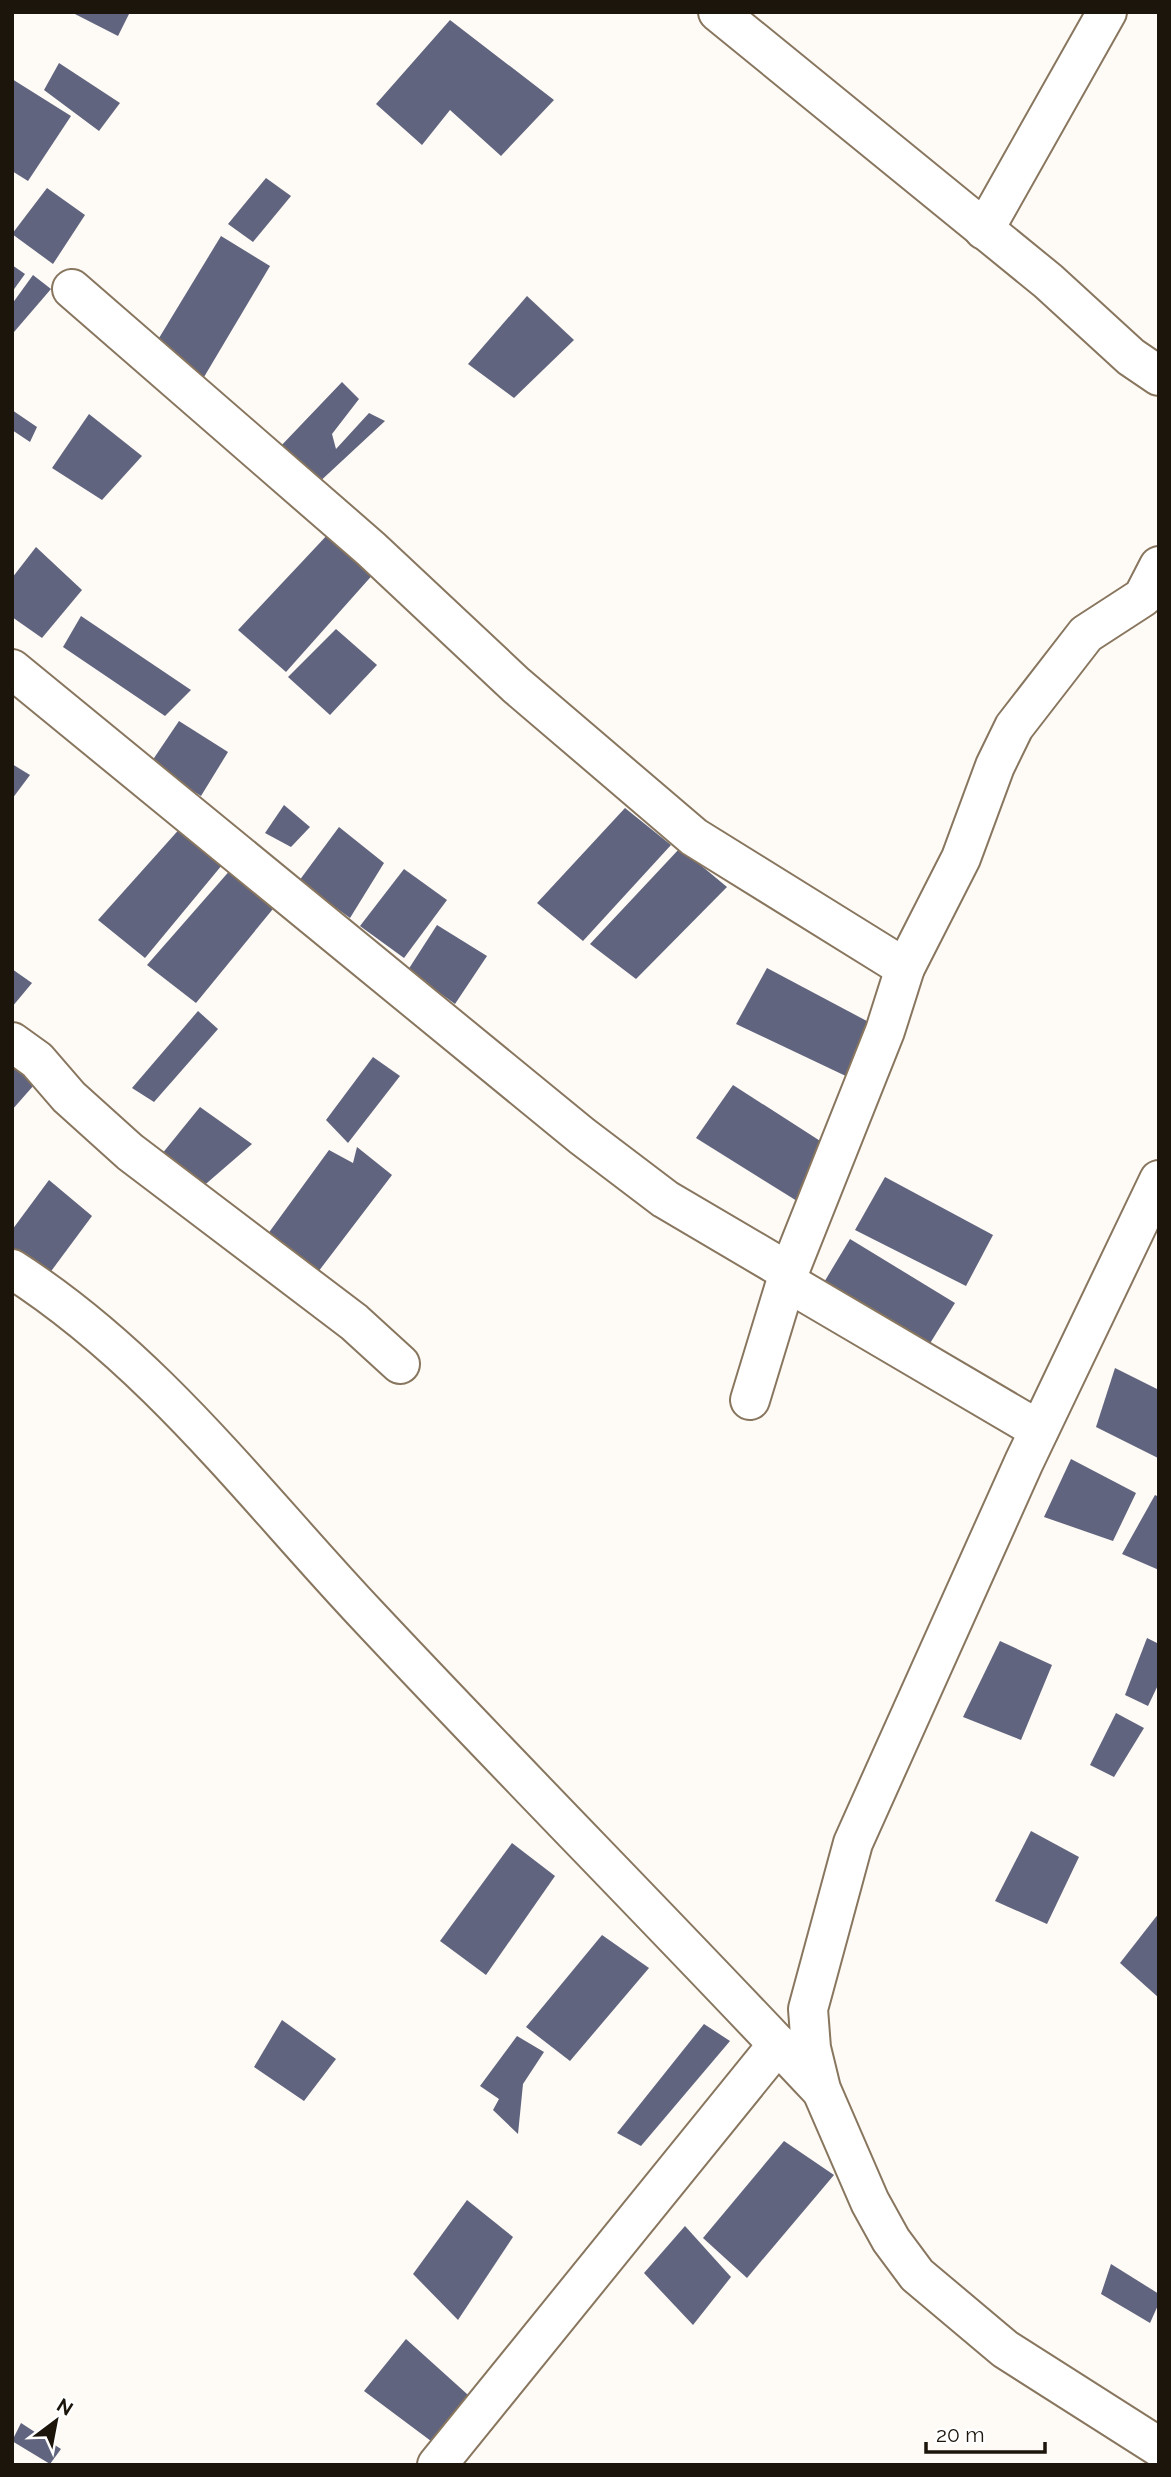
<svg xmlns="http://www.w3.org/2000/svg" width="1171" height="2477" font-family="Raleway,sans-serif">
<style>
.building{fill:#60647e}
.lines{fill:none;stroke-linecap:round;stroke-linejoin:round}
.street-casing{stroke:#88765f;stroke-width:42}
.street{stroke:#fff;stroke-width:38}
</style>
<rect width="100%" height="100%" fill="#fefaf5"/>
<g class="building">
<polygon points="71,12 130,12 118,36"/>
<polygon points="450,20 554,100 501,156 450,110 422,145 376,104"/>
<polygon points="59,63 120,103 99,131 44,90"/>
<polygon points="12,79 71,116 28,181 12,171"/>
<polygon points="266,178 291,196 253,242 228,224"/>
<polygon points="47,188 85,215 53,264 12,234"/>
<polygon points="221,236 270,266 204,377 156,343"/>
<polygon points="12,265 25,274 12,292"/>
<polygon points="33,275 51,289 14,332 12,304"/>
<polygon points="527,296 574,340 514,398 468,364"/>
<polygon points="342,382 359,399 332,434 336,449 369,413 385,421 315,486 278,449"/>
<polygon points="12,410 37,427 30,442 12,430"/>
<polygon points="89,414 142,456 102,500 52,468"/>
<polygon points="330,532 376,571 286,672 238,630"/>
<polygon points="36,547 82,590 42,638 12,617 12,578"/>
<polygon points="81,616 191,690 165,716 63,647"/>
<polygon points="336,629 377,665 330,715 288,677"/>
<polygon points="179,721 228,752 201,796 150,764"/>
<polygon points="12,764 30,775 12,799"/>
<polygon points="284,805 310,827 291,847 265,833"/>
<polygon points="625,808 671,845 583,941 537,903"/>
<polygon points="183,825 227,859 145,958 98,920"/>
<polygon points="339,827 384,863 350,918 299,881"/>
<polygon points="680,848 727,887 636,979 590,944"/>
<polygon points="232,868 277,904 196,1003 147,965"/>
<polygon points="404,869 447,900 404,958 360,926"/>
<polygon points="437,925 487,956 455,1004 408,970"/>
<polygon points="767,968 880,1028 850,1078 736,1024"/>
<polygon points="12,969 32,983 12,1007"/>
<polygon points="198,1011 218,1029 154,1102 132,1088"/>
<polygon points="373,1057 400,1076 348,1143 326,1120"/>
<polygon points="12,1063 34,1085 12,1110"/>
<polygon points="733,1085 828,1146 797,1201 696,1138"/>
<polygon points="200,1107 252,1144 200,1189 157,1160"/>
<polygon points="357,1147 392,1175 315,1276 262,1242 329,1150 353,1163"/>
<polygon points="885,1177 993,1235 966,1286 855,1230"/>
<polygon points="49,1180 92,1216 49,1274 12,1249 12,1230"/>
<polygon points="850,1239 955,1303 924,1353 817,1294"/>
<polygon points="1115,1368 1159,1390 1158,1458 1096,1427"/>
<polygon points="1071,1459 1136,1493 1113,1541 1044,1517"/>
<polygon points="1155,1495 1159,1497 1159,1570 1122,1554"/>
<polygon points="1147,1638 1159,1644 1159,1683 1148,1706 1125,1695"/>
<polygon points="1000,1641 1052,1665 1021,1740 963,1717"/>
<polygon points="1116,1713 1144,1728 1114,1777 1090,1765"/>
<polygon points="1031,1831 1079,1857 1047,1924 995,1901"/>
<polygon points="512,1843 555,1876 486,1975 440,1941"/>
<polygon points="1159,1913 1159,1998 1120,1963"/>
<polygon points="602,1935 649,1968 570,2061 526,2027"/>
<polygon points="282,2020 336,2059 304,2101 254,2067"/>
<polygon points="704,2024 730,2041 641,2146 617,2133"/>
<polygon points="517,2036 544,2052 523,2084 518,2134 493,2110 499,2099 480,2086"/>
<polygon points="784,2141 834,2175 747,2278 703,2238"/>
<polygon points="467,2200 513,2237 458,2320 413,2274"/>
<polygon points="685,2226 731,2277 693,2325 644,2273"/>
<polygon points="1111,2264 1159,2294 1159,2303 1150,2323 1101,2294"/>
<polygon points="406,2339 477,2403 435,2444 364,2391"/>
<polygon points="21,2423 61,2449 50,2464 12,2441"/>
</g>
<g class="lines">
<defs>
<g id="street">
<polyline points="718,12 1048,281 1131,357 1159,376"/>
<polyline points="984,230 1107,12"/>
<polyline points="72,289 371,549 516,685 694,837 905,968"/>
<polyline points="12,669 582,1136 665,1199 789,1272"/>
<polyline points="12,1042 37,1060 69,1097 130,1152 354,1322 400,1364"/>
<polyline points="1159,1180 1024,1462 853,1843 808,2009 811,2048 821,2089 870,2202 891,2240 917,2275 1005,2349 1159,2447"/>
<path d="M12,1269C154,1360 254,1495 367,1615C516,1774 670,1929 819,2088"/>
<polyline points="787,1282 1039,1430"/>
<polyline points="750,1400 789,1272 885,1031 905,968 961,858 995,766 1014,727 1086,634 1143,597 1159,566"/>
<polyline points="437,2465 778,2044"/>
</g>
</defs>
<use href="#street" class="street-casing"/>
<use href="#street" class="street"/>
</g>
<rect width="1171" height="2477" fill="none" stroke="#1c150c" stroke-width="28"/>
<g transform="translate(56 2421) rotate(32)" stroke="#ffffff" stroke-width="5" paint-order="stroke">
<path d="M0-5L12 26L0 18L-12 26Z" fill="#1c150c"/>
<text y="-10" font-size="19" font-weight="bold" text-anchor="middle" fill="#1c150c">N</text>
</g>
<path d="M926 2442v10h119v-10" fill="none" stroke="#1c150c" stroke-width="3.5"/>
<text x="936" y="2442" font-size="21" fill="#1c150c" stroke="#ffffff" stroke-width="5" paint-order="stroke">20 m</text>
</svg>
